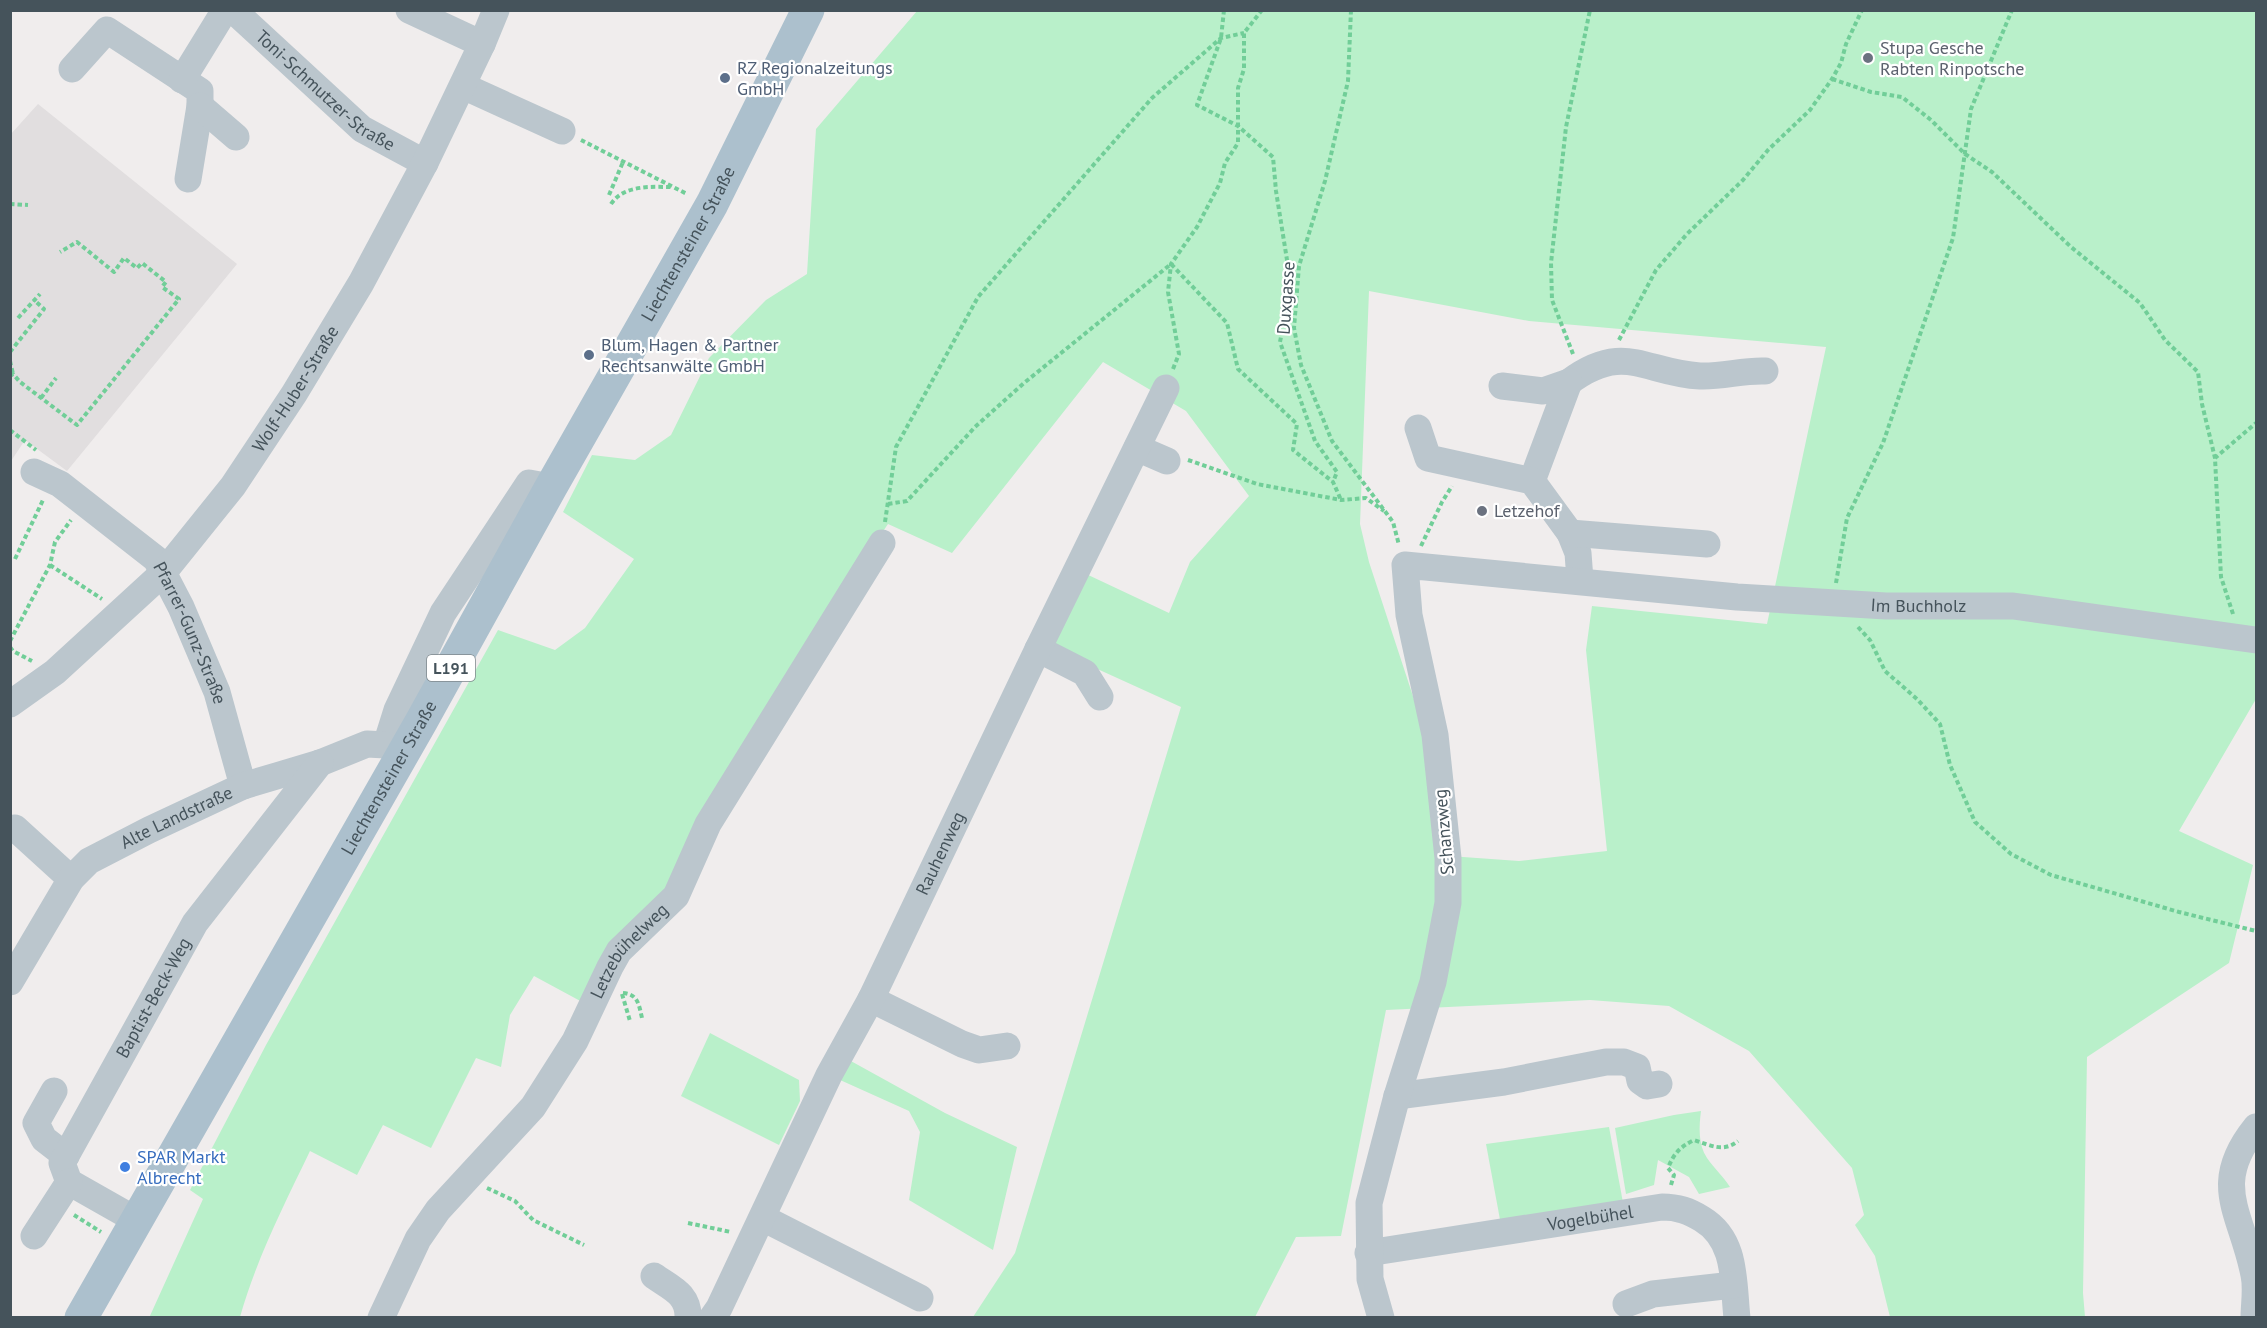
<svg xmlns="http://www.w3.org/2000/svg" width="2267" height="1328" font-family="'PT Sans',sans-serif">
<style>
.education{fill:#e1dedf}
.green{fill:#b9f0ca;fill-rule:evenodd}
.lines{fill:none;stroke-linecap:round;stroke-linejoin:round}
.path{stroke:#71ce98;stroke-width:4;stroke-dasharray:4.5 3;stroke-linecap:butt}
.minor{stroke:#bbc6cd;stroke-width:27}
.major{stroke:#acc0cd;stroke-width:33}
.worship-dot{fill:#6b7280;stroke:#fff;stroke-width:2}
.service-dot{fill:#5c6f8a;stroke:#fff;stroke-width:2}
.shop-dot{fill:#3f7fe0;stroke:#fff;stroke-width:2}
.labels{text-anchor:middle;stroke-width:4.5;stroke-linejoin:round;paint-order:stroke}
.shield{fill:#fff;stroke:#7d878c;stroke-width:1.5}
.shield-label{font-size:16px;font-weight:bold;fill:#45535b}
.worship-label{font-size:18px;fill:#5b616d;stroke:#fff;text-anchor:start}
.service-label{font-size:18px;fill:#4e5e75;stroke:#fff;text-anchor:start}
.street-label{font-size:18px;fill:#45535b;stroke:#fff}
.shop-label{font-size:18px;fill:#366cbe;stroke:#fff;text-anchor:start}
</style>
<rect width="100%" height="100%" fill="#f0eded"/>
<polygon class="education" points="38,104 237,264 67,471 25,440 11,461 11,134"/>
<g class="green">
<path d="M917,11H2256V699L2179,831L2253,865L2229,963L2087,1057L2083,1293L2085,1317H1890L1875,1256L1855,1225L1864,1215L1852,1168L1749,1051L1669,1006L1590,1000L1386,1010L1341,1236L1296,1237L1255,1317H973L1015,1253L1181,707L1049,647L1084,573L1169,613L1190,562L1249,496L1186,411L1103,362L952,553L888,524L853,576L669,889L584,1003L534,976L510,1015L501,1067L476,1058L431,1148L383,1125L357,1175L310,1151C284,1205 256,1260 240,1317L149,1318L203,1199L190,1190L266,1045L498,630L555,650L585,628L634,559L563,512L592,455L635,460L671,435L709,358L766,300L807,274L816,129ZM1369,291L1529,321L1826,347L1767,624L1592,606L1586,650L1607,851L1519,861L1449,856L1427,739L1369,562L1360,524Z"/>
<polygon points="710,1033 799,1080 800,1101 779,1145 681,1096"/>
<polygon points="840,1055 945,1113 1017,1147 993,1250 909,1200 920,1132 909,1111 829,1075"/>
<path d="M1701,1111C1699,1126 1698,1145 1707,1158C1714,1168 1723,1176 1730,1187L1699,1194L1689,1177L1658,1160L1654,1185L1626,1194L1615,1128L1674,1115Z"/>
<polygon points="1609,1127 1624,1208 1501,1225 1486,1144"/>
</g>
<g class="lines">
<g class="path">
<polyline points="1224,10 1221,38 1197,105 1238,126 1273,157 1276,191 1291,285 1280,342 1315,441 1337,472 1333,482"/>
<polyline points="1351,10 1348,81 1325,181 1299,266 1294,328 1301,365 1332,441 1393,522 1399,545"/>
<polyline points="1832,79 1871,92 1902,97 1931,120 1965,154 1992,172 2071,247 2140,303 2165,340 2198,372 2202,404 2215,458"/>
<polyline points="581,140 687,194"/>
<polyline points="609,195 623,162"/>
<polyline points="10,204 28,205"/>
<path d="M611,204C624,184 653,187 673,187"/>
<polyline points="18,318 40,294"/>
<polyline points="1619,340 1656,270 1687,234 1743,180 1768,150 1810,110 1832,79 1841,63 1846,44 1862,10"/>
<polyline points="10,352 44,309 34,300"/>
<polyline points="1573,354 1552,300 1551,263 1566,127 1590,10"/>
<polyline points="10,361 13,374"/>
<polyline points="1173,369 1179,354 1168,292 1171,264 1197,227 1220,183 1225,163 1238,143 1238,88 1244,69 1244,33 1262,10"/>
<polyline points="10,376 13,374 20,382 77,425 179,299 162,287 166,282 142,263 137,268 124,258 114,272 77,242 60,252"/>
<polyline points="41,398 56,378"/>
<polyline points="10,430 36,450"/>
<polyline points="1188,460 1257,484 1341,500 1366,498 1384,511"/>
<polyline points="888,504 907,501 975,427 1024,383 1171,264 1227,323 1238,369 1297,424 1293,450 1333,482 1341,500"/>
<polyline points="885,522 896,447 978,297 1152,98 1221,38 1244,33"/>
<polyline points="1421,546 1442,502 1452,486"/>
<polyline points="15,559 43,500"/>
<polyline points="50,565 102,599"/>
<polyline points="1836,583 1847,518 1883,443 1953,238 1971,109 2012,10"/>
<polyline points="2233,614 2221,577 2215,458 2256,423"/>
<polyline points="1858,627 1870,640 1885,671 1917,699 1940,724 1950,765 1975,822 2011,854 2051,875 2179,912 2256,931"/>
<polyline points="10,641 50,565 55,542 71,520"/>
<polyline points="10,647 13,651 32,661"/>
<path d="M623,993C638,994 639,1005 642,1018"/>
<polyline points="622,994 630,1021"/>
<path d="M1671,1185L1674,1175L1668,1168C1674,1153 1680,1147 1694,1140C1710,1145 1723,1153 1738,1141"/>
<polyline points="487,1188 515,1201 533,1220 584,1245"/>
<polyline points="74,1215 101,1232"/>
<polyline points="688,1223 731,1232"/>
</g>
<g class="minor">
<path id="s1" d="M233,10L362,129L425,163"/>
<polyline points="409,10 482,44"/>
<polyline points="72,69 107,30 200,91 200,106 188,179"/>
<polyline points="182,80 225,10"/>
<polyline points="463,86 562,131"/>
<polyline points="200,106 236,137"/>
<path d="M1569,382C1624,341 1645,373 1700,376C1722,377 1743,370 1765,371"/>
<polyline points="1502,386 1543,391 1569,382 1532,481"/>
<polyline points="1418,428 1428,458 1532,481 1570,533 1578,553 1580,580"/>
<polyline points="1137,448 1167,461"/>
<path id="s2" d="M34,472L60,484L156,559L181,607L217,692L243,786"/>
<polyline points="1570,533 1707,544"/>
<polyline points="1038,649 1085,673 1100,697"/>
<path id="s3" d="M10,704L55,672L163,573L233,486L294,394L361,283L425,163L482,44L496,10"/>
<polyline points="386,745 397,710 443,613 529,483 551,487"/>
<polyline points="15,828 71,879"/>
<path id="s4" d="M10,982L71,879L89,861L149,830L243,786L320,763L367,744L386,745L403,754"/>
<polyline points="871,999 962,1044 979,1050 1007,1046"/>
<polyline points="54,1091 36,1123 44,1139 66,1156"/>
<polyline points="1397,1096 1504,1082 1606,1062 1624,1062 1637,1067 1640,1081 1647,1086 1659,1084"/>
<polyline points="763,1218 920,1298"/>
<path id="s5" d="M136,1220L69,1182L62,1163L195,923L320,763"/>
<polyline points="34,1236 69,1182"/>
<path id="s6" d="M1368,1253L1662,1207C1678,1207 1689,1211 1702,1219C1737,1240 1733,1282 1737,1318"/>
<path d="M654,1276C671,1288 689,1294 688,1318"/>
<polyline points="1626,1304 1653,1294 1733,1285"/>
<path id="s7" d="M381,1318L418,1239L438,1210L533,1107L575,1041L610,967L619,951L676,896L708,824L882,543"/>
<path id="s8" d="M712,1318L719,1308L829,1075L871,999L1038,649L1166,388"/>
<path id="s9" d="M1381,1318L1370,1279L1369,1203L1397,1096L1433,982L1448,903V858L1435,735L1409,615L1405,565L1737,597L1886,606H2013L2256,640"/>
<path d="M2254,1318C2254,1304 2257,1289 2254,1275C2242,1213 2209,1185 2256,1127"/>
</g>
<path class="major" id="s10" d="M81,1318L421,722L551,487L712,204L808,10"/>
</g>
<g class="worship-dot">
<circle cx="1868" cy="58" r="6"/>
<circle cx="1482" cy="511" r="6"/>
</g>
<g class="service-dot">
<circle cx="725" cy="78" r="6"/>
<circle cx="589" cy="355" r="6"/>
</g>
<circle class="shop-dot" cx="125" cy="1167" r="6"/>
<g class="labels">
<rect class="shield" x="427" y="655" width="48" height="26" rx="4.5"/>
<g class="shield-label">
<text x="451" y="674">L191</text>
</g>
<g class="worship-label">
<text x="1880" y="54">Stupa Gesche<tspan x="1880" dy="21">Rabten Rinpotsche</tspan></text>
<text x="1494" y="517">Letzehof</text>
</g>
<g class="service-label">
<text x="737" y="74">RZ Regionalzeitungs<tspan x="737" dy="21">GmbH</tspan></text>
<text x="601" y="351">Blum, Hagen &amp; Partner<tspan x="601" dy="21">Rechtsanwälte GmbH</tspan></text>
</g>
<g class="street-label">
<text dy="6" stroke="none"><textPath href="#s1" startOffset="123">Toni-Schmutzer-Straße</textPath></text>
<text dy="6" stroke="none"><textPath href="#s10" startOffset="1234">Liechtensteiner Straße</textPath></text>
<text transform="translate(1286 298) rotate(-86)" y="6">Duxgasse</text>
<text dy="6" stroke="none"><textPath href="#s3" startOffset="429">Wolf-Huber-Straße</textPath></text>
<text dy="6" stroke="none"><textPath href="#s9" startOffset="1284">Im Buchholz</textPath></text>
<text dy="6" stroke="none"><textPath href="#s2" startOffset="232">Pfarrer-Gunz-Straße</textPath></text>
<text dy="6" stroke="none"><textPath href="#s10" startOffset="622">Liechtensteiner Straße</textPath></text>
<text dy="6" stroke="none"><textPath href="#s4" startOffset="243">Alte Landstraße</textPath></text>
<text transform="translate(1444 832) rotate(-95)" y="6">Schanzweg</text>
<text dy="6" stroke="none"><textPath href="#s8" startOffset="518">Rauhenweg</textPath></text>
<text dy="6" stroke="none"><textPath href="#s7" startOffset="447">Letzebühelweg</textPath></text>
<text dy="6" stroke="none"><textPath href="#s5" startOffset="286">Baptist-Beck-Weg</textPath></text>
<text dy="6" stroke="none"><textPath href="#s6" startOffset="225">Vogelbühel</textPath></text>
</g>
<g class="shop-label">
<text x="137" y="1163">SPAR Markt<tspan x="137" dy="21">Albrecht</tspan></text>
</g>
</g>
<rect width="2267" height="1328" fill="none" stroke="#45535b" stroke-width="24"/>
</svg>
